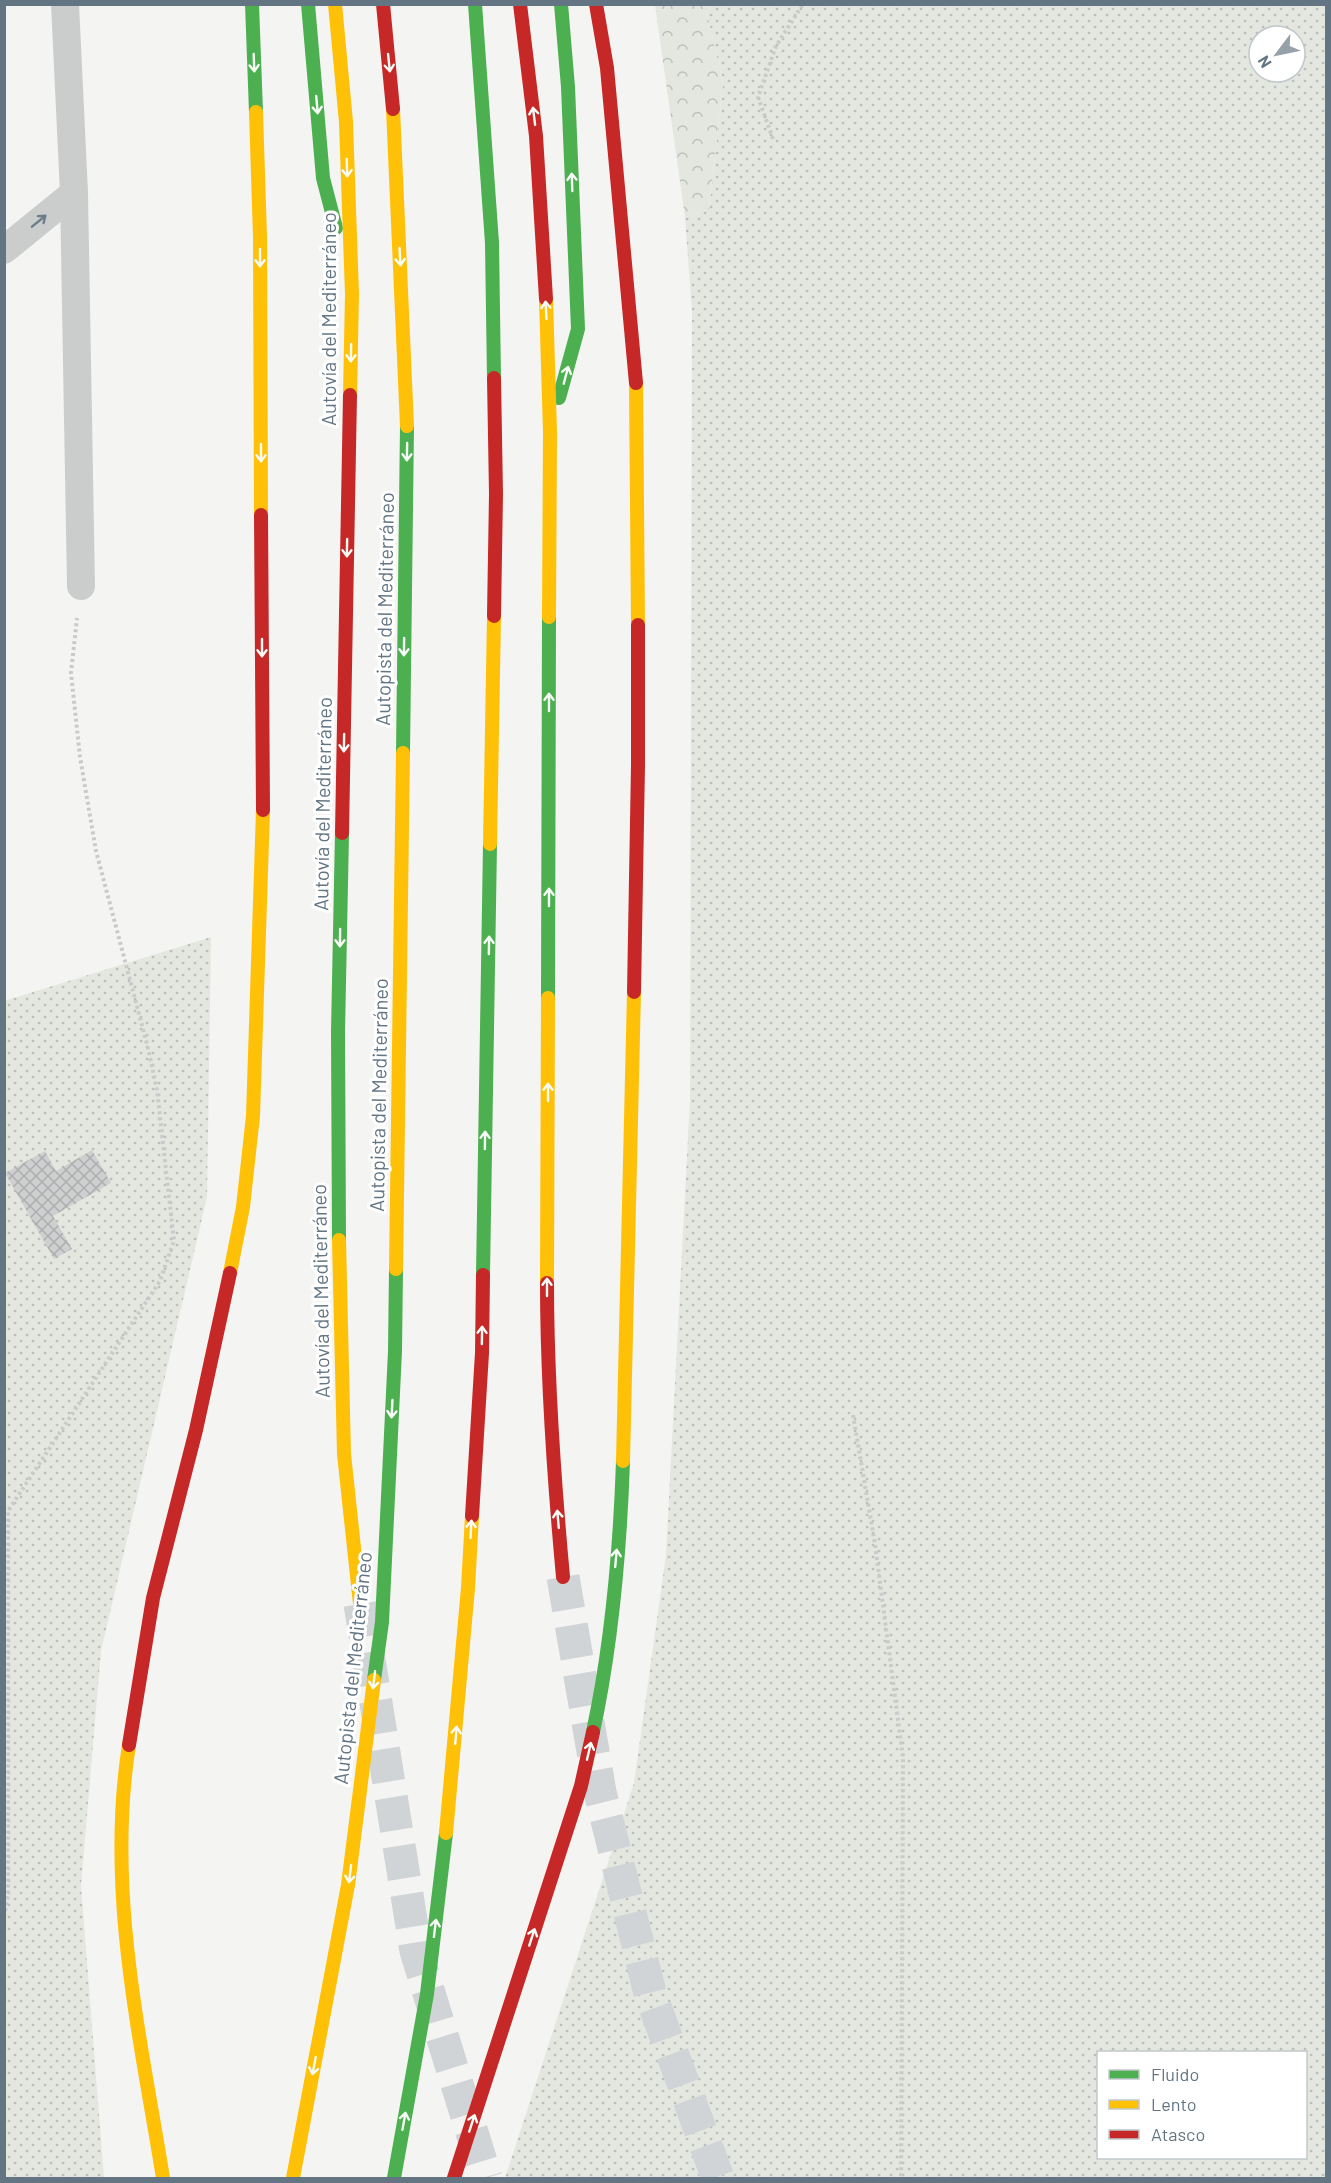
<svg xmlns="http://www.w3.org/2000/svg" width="1331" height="2183" font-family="Barlow,sans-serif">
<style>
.grass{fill:url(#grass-dots);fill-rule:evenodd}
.forest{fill:url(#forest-crowns)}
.building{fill:url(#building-cross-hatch)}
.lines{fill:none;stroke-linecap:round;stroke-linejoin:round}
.highway-tunnel{stroke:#d0d4d6;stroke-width:33;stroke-dasharray:33 16;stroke-linecap:butt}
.path{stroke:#cacaca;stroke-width:4;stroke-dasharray:3 3;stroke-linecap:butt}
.street{stroke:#cbcdcd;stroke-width:28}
.fast{stroke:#4caf50;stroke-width:14}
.slow{stroke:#ffc107;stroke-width:14}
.jam{stroke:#c62828;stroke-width:14}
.oneway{stroke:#f6fbf6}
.oneway2{stroke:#6d7e8a}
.labels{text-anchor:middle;stroke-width:6;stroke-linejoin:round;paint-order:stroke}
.street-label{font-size:20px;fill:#637583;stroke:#fff}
</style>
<defs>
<pattern id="grass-dots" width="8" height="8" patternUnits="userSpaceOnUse" patternTransform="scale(1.5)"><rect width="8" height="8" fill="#e4e7e0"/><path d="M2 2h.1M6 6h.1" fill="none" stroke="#bcc0bb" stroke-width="1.8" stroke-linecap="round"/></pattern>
<pattern id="forest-crowns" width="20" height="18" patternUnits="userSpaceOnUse" patternTransform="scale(1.5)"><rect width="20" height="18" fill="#e4e7e0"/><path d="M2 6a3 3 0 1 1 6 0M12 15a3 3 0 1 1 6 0" fill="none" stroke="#bcc0bb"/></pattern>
<pattern id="building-cross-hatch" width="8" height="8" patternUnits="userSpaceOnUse" patternTransform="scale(1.5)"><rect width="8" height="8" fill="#ced0d0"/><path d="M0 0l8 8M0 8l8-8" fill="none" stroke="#abadae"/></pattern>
</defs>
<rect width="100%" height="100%" fill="#f4f4f2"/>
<g class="grass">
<path d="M705,5H1326V2178H505L634,1783L666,1555L690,1100L692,312L685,217L709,209L723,83ZM1259,36H1295V72H1259ZM1098,2052H1306V2158H1098Z"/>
<polygon points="211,937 207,1197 101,1651 81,1886 104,2178 5,2178 4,1001"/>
</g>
<polygon class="forest" points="655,5 705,5 723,83 709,209 685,217"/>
<polygon class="building" points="92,1150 111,1183 53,1216 72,1249 54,1259 5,1173 45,1151 56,1171"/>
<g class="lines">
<g class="highway-tunnel">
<polyline points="563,1577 600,1792 650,1993 718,2178"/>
<polyline points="360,1604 416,1951 486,2178"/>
</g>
<g class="path">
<polyline points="773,139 758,97 776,46 803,4"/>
<polyline points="853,1415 875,1544 903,1758 901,2178"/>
<polyline points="4,1917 8,1896 8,1511 160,1281 174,1241 157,1090 148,1048 96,851 80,757 71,673 77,618"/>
</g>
<g class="street">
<polyline points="65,4 74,193 81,586"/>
<polyline points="4,250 74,193"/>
</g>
<g class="fast">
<polyline points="252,4 256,112"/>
<polyline points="308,4 323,178 336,228"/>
<polyline points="475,4 492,243 494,378"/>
<polyline points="559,398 578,329 568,87 561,4"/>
<polyline points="403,753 407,426"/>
<polyline points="548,998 549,617"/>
<polyline points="339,1240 338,1032 342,833"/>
<polyline points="483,1275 490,844"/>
<polyline points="374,1680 382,1622 395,1351 396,1269"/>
<path d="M593,1732C612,1643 620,1551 623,1461"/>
<polyline points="394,2178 427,1994 446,1833"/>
</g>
<g class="slow">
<polyline points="335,4 346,122 352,294 350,395"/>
<polyline points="393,109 407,426"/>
<polyline points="256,112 260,237 261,515"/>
<polyline points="546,299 550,432 549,617"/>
<polyline points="636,383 638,625"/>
<polyline points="490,844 494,616"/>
<polyline points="339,1240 344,1454 360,1604"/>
<polyline points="396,1269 403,753"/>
<polyline points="230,1273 243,1207 253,1116 263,810"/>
<polyline points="547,1283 548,998"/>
<polyline points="623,1461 634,992"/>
<path d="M129,1745C106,1890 140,2035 163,2178"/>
<polyline points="446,1833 468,1588 472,1516"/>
<polyline points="293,2178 348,1885 374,1680"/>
</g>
<g class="jam">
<polyline points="383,4 393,109"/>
<polyline points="520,4 536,136 546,299"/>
<polyline points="596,4 607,68 636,383"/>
<polyline points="261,515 263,810"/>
<polyline points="494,616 496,494 494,378"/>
<polyline points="342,833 350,395"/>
<polyline points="634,992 638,765 638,625"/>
<path d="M547,1283C547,1381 554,1479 563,1577"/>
<polyline points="472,1516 482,1353 483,1275"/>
<polyline points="129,1745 153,1598 196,1430 230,1273"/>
<polyline points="454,2178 581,1786 593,1732"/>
</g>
</g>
<defs><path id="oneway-shaft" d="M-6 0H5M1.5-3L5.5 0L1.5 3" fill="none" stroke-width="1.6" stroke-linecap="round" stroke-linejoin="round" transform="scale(1.5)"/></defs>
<g class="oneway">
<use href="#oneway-shaft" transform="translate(254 63) rotate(88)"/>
<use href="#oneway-shaft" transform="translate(389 63) rotate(84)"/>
<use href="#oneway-shaft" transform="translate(317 105) rotate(85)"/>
<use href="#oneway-shaft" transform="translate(534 116) rotate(-97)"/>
<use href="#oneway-shaft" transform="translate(347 168) rotate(88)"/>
<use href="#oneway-shaft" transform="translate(572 182) rotate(-92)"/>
<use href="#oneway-shaft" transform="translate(400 257) rotate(87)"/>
<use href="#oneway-shaft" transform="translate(260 258) rotate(90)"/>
<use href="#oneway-shaft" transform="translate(546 310) rotate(-93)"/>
<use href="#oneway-shaft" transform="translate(351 353) rotate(91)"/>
<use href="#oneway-shaft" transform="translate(566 375) rotate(-75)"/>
<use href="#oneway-shaft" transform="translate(407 452) rotate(91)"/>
<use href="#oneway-shaft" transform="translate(261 453) rotate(90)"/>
<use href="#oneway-shaft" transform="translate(347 548) rotate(91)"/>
<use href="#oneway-shaft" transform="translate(404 647) rotate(91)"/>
<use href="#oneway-shaft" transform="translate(262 648) rotate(90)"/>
<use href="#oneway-shaft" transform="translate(549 702) rotate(-90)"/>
<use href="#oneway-shaft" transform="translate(344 743) rotate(91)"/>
<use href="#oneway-shaft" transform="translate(549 897) rotate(-90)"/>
<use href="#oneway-shaft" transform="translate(340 938) rotate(91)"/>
<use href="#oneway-shaft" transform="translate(489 945) rotate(-89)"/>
<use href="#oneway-shaft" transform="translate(548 1092) rotate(-90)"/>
<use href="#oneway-shaft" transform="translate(485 1140) rotate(-89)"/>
<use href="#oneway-shaft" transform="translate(547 1287) rotate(-90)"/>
<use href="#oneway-shaft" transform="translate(482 1335) rotate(-89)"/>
<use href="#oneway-shaft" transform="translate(392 1409) rotate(93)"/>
<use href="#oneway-shaft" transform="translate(558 1519) rotate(-95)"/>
<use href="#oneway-shaft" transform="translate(471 1529) rotate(-87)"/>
<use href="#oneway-shaft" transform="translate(616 1558) rotate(-85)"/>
<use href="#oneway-shaft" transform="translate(374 1680) rotate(97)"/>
<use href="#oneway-shaft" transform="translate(456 1735) rotate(-85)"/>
<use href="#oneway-shaft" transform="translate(589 1751) rotate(-77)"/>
<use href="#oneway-shaft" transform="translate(350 1874) rotate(97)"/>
<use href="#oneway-shaft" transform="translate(435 1928) rotate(-83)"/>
<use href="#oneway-shaft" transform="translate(532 1937) rotate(-72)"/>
<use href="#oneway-shaft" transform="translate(314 2066) rotate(101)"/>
<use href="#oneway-shaft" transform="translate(404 2121) rotate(-80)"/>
<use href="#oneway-shaft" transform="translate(472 2123) rotate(-72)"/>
</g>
<use class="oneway2" href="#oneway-shaft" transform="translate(39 221) rotate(-39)"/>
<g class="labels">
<g class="street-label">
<text transform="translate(329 319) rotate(-90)" y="7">Autovía del Mediterráneo</text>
<text transform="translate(385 609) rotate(-89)" y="7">Autopista del Mediterráneo</text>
<text transform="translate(323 804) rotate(-89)" y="7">Autovía del Mediterráneo</text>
<text transform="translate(379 1095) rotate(-89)" y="7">Autopista del Mediterráneo</text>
<text transform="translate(321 1291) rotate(-91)" y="7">Autovía del Mediterráneo</text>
<text transform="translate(353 1668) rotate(-84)" y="7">Autopista del Mediterráneo</text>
</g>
</g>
<rect width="1331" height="2183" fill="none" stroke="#637583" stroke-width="12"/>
<rect x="1097" y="2051" width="210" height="108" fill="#ffffff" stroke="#c1c8cd" stroke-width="1.5"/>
<rect x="1109" y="2070" width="30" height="9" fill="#4caf50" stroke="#c1c8cd" stroke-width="1.5"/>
<text x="1151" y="2081" font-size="18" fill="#637583">Fluido</text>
<rect x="1109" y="2100" width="30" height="9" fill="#ffc107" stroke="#c1c8cd" stroke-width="1.5"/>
<text x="1151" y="2111" font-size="18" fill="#637583">Lento</text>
<rect x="1109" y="2130" width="30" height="9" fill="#c62828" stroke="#c1c8cd" stroke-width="1.5"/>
<text x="1151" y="2141" font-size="18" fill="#637583">Atasco</text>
<g transform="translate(1277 54) rotate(238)"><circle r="28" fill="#ffffff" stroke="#c1c8cd" stroke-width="1.5"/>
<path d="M0-4.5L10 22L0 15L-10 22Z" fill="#96a1aa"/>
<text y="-9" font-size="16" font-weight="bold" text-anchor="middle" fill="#637583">N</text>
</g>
</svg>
